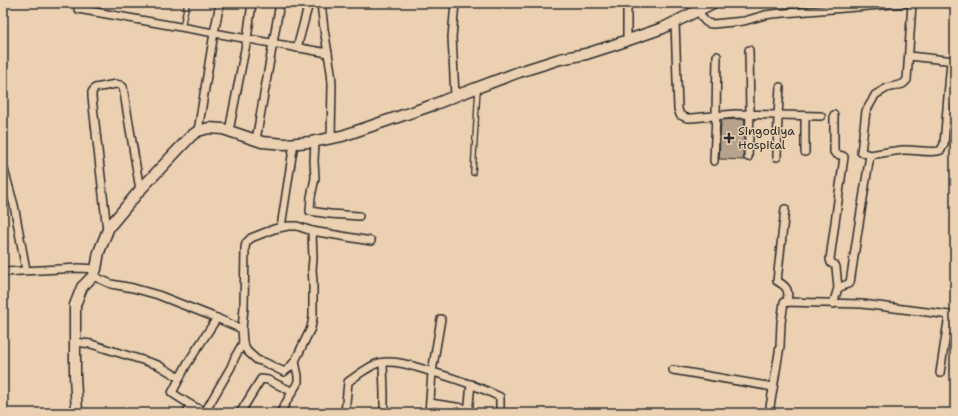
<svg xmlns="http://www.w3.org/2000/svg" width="958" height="416" font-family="'Shantell Sans',sans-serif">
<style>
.building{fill:#b6a28d;stroke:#2b2b2b}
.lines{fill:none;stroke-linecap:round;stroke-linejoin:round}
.lane-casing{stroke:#2b2b2b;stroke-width:6}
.street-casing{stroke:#2b2b2b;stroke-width:10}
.secondary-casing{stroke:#2b2b2b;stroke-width:13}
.lane{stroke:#ebd0b2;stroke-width:3.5}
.street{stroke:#ebd0b2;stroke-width:7}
.secondary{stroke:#ebd0b2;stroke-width:10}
.poi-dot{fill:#2b2b2b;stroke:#ebd0b2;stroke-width:1.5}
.labels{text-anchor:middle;stroke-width:3;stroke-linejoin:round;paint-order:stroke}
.poi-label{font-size:12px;fill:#2b2b2b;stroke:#ebd0b2;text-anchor:start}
</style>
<rect width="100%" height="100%" fill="#ebd0b2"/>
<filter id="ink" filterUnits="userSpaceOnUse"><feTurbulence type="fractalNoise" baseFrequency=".025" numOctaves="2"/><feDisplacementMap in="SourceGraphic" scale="8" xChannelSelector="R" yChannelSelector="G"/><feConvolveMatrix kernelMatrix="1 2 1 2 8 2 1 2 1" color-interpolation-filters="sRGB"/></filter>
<g filter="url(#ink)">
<polygon class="building" points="735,119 745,119 743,157 744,160 719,159 721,120"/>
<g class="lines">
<defs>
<g id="lane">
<polyline points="182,28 187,3"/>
<polyline points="473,173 478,88"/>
</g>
<g id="street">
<polyline points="321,3 324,29 331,72 332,84 331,139"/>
<polyline points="455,3 452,37 455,96"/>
<polyline points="627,3 627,41"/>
<polyline points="78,9 328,53"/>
<path d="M698,10C703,18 704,24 713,24L744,21L765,15L772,14L905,3"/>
<polyline points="675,22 678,109 680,115 687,118 692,118 735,114 821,116"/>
<polyline points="297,48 309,3"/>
<polyline points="909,56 955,61"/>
<polyline points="834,115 834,152 836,154 843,156 844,157 830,259 831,263 835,265 836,267 838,288"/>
<polyline points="805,116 805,152"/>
<polyline points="198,131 214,33 220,3"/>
<polyline points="229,131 247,39 252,3"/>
<polyline points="256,140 280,3"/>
<polyline points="315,142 314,161 315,178 311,197 310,211 330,214 359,216"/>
<path d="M870,155C881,153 892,151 903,150C913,149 934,154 941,150L944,144L951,61"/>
<polyline points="748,157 750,114 749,50"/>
<polyline points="777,157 778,115 780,87"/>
<polyline points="714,161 716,115 717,56"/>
<polyline points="3,166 14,205 26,270"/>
<path d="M785,209L777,281C788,287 789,291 787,302"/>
<polyline points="281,227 294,143"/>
<polyline points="107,230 92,97 92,92 95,88 116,84 120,85 123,87 140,190"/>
<polyline points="3,272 79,268 96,269"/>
<polyline points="93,276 111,284 133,288 158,295 214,317 242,329 243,343 247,351 257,360 264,362 284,372 290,367 295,361 311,328 313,317 313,282 312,269 313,259 312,231"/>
<polyline points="833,304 838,288 850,283 858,230 870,155 861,152 866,111 872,101 875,95 880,92 887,88 903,84 907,80 912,3"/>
<polyline points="217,318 187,364 172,393 191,405 205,412 231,367 235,357 243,343"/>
<polyline points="242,329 244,307 245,248 246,243 251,238 274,229 288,226 297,226 312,231 371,241"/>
<polyline points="75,342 91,344 158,365 180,378"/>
<polyline points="383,363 384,393 384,413"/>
<polyline points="673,370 773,387"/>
<polyline points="940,373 949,315"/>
<polyline points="430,403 469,409"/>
<polyline points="186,413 191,405"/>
<polyline points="240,413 261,379 268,380 293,392"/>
<polyline points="280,413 298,382 298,376 295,361"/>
<path d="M345,413L348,382C356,376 369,366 379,363C396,359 418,368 433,372C457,379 478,386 500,397V413"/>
<polyline points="429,413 432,372 441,319"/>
<polyline points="468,413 471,384"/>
<polyline points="769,413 780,346 781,323 784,302 862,304 935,313 955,316"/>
</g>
<polyline id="secondary" points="77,413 75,375 75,305 82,287 93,276 96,269 99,252 109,227 140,190 191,136 198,131 209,128 223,129 262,142 285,144 311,142 342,136 433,105 455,96 519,72 560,59 586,54 611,46 663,28 713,3"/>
</defs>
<use href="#lane" class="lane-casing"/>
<use href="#street" class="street-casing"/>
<use href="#secondary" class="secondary-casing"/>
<use href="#lane" class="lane"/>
<use href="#street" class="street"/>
<use href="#secondary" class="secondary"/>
</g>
</g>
<path class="poi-dot" d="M727 132h4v4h4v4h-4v4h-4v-4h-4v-4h4z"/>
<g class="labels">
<g class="poi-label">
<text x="738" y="135">Singodiya<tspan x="738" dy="14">Hospital</tspan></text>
</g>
</g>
<rect width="958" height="416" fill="none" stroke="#ebd0b2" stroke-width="16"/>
<rect x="8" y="8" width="942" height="400" fill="none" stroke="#2b2b2b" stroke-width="1.5" filter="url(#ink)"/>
</svg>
